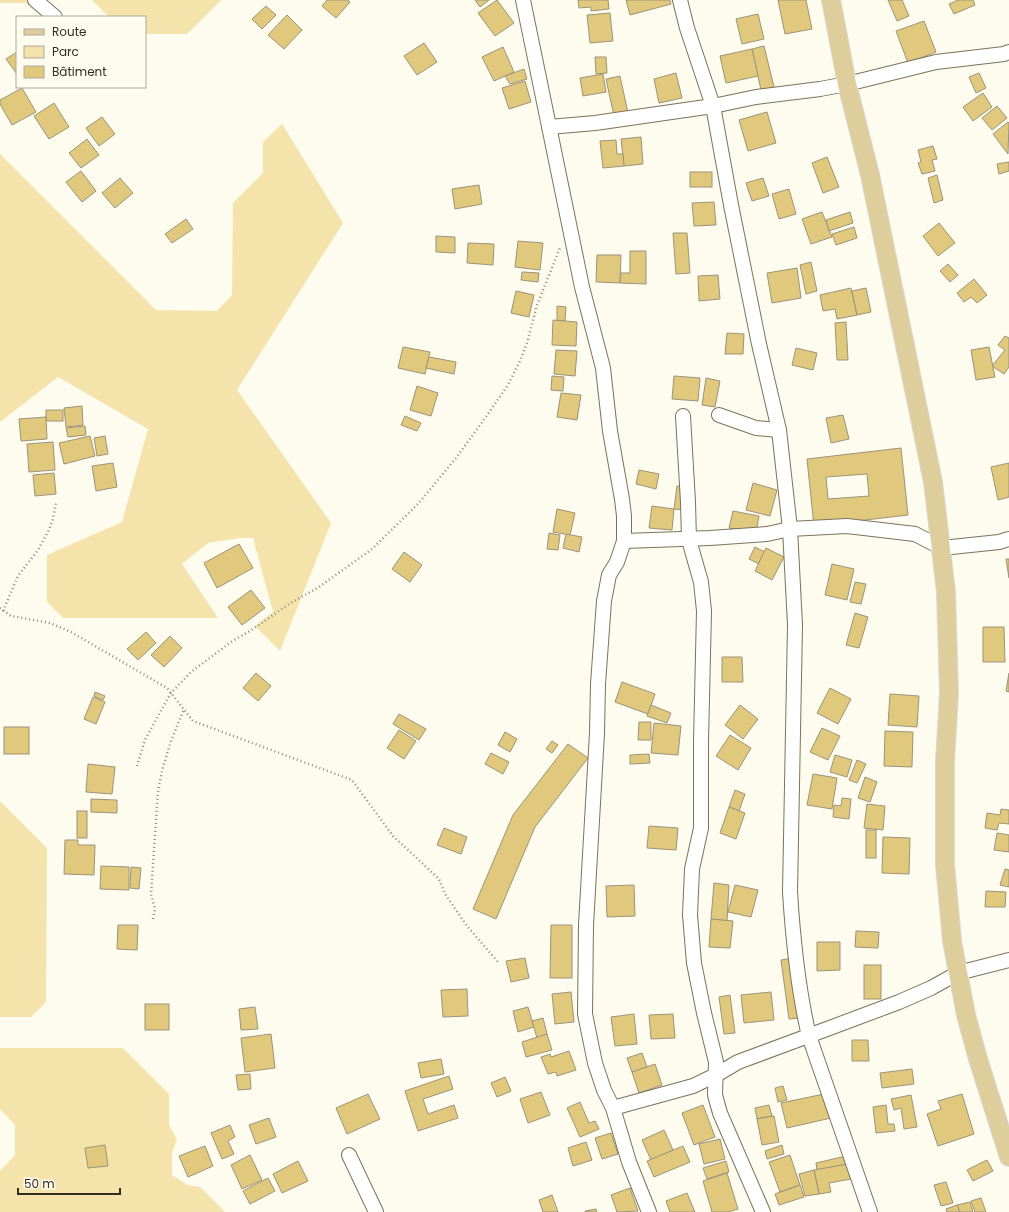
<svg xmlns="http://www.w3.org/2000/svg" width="1009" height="1212" font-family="Poppins,sans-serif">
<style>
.green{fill:#f5e3ac}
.building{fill:#e0c87d;stroke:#9c947a;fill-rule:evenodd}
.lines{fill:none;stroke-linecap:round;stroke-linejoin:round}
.minor-casing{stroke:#7b7359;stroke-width:16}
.major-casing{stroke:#dad9d7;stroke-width:20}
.path{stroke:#8f8b81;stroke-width:2.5;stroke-dasharray:1 3;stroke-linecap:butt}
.minor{stroke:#fff;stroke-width:14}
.major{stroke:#ddce9b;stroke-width:18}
</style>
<rect width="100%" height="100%" fill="#fefbef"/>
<g class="green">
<polygon points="0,0 36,0 33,3 0,3"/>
<polygon points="92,0 221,0 187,34 145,34 145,17 109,17"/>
<polygon points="282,124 343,223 237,390 331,523 280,651 255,626 273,612 253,538 240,538 208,543 182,564 218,618 63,618 47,602 47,555 122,522 148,429 58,377 0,422 0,154 156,310 217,311 232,295 233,203 263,173 263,142"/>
<polygon points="0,801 47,848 46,1002 31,1017 0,1017"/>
<polygon points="0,1048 123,1048 169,1094 169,1125 177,1139 172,1153 172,1175 187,1185 200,1187 225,1212 0,1212 0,1171 15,1155 15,1125 0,1109"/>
</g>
<g class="building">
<polygon points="327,0 348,0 350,2 336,18 322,6"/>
<polygon points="475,0 489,0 480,7"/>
<polygon points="497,0 514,23 495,36 478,13"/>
<polygon points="578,0 608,0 609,9 591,11 591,7 579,8"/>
<polygon points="626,0 670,0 671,4 630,15"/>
<polygon points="778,0 806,0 812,29 785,34"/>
<polygon points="888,0 902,0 909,16 897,21"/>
<polygon points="958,0 973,0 975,5 954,14 949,4"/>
<polygon points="266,6 276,15 262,29 252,19"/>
<polygon points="610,13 613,41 590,43 587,15"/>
<polygon points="758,14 764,39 742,44 736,19"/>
<polygon points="287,15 302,30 284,49 268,35"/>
<polygon points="924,21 936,52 908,63 896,31"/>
<polygon points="424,43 437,62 417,75 404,56"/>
<polygon points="764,46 774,87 761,90 752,49"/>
<polygon points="503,47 514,72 494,81 482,57"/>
<polygon points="752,49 758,76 726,83 720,56"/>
<polygon points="17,52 17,74 6,59"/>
<polygon points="595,57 606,57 607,73 596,74"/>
<polygon points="524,69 527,79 510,84 505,76"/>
<polygon points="676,73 682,98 659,103 654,79"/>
<polygon points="979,73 986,88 976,93 969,77"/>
<polygon points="603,74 606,92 583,96 580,78"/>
<polygon points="620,76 628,113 614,116 606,79"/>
<polygon points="525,81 531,102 509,109 502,88"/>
<polygon points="22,88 36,112 12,125 0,104 0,100"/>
<polygon points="983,93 992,107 973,121 963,107"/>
<polygon points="54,103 69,127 49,139 34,116"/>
<polygon points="997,106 1007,118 992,130 982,118"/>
<polygon points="767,112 776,143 748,151 739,120"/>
<polygon points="102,117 115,134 99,146 86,128"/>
<polygon points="1008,122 1009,123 1008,154 993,134"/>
<polygon points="641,137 643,164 624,166 621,139"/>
<polygon points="87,139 99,155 81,168 69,153"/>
<polygon points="616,140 617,154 623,154 624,166 603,168 600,141"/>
<polygon points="933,146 937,159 932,160 935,171 922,174 918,163 921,162 918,150"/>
<polygon points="827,157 839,187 823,193 812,163"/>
<polygon points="1009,162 1009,171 999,174 997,164"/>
<polygon points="81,171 96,191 82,202 66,182"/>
<rect x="690" y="172" width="22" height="15"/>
<polygon points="937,175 943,200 934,203 928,178"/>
<polygon points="120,178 133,193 115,208 102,193"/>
<polygon points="763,178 769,196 752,201 746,183"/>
<polygon points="479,185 482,204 455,209 452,189"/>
<polygon points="789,189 796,214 779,219 772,194"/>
<polygon points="714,202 716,225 694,226 692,203"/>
<polygon points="822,212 832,237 811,244 802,219"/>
<polygon points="850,212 853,223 829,231 826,220"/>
<polygon points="186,219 193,229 172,243 165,234"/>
<polygon points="939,223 955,243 938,256 923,236"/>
<polygon points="854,227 857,238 836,245 832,234"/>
<polygon points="673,233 687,233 690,273 676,274"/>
<polygon points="436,236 455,237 455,253 436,252"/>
<polygon points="518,241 543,243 540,270 515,267"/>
<polygon points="468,243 494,244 493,265 467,263"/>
<polygon points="630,251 646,251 646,284 620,283 621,273 630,273"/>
<polygon points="597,255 621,255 620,283 596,282"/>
<polygon points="811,262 817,291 806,294 800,265"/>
<polygon points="948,264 958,275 950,282 940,271"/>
<polygon points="797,268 801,298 772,303 767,273"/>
<polygon points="522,272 539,273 538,282 521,280"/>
<polygon points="718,275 720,299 699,301 698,276"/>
<polygon points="974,279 987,295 977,303 971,297 964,302 957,293"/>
<polygon points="851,288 857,315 837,319 835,309 823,311 820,295"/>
<polygon points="866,288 871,312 857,315 852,291"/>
<polygon points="516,291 534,295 529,317 511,313"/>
<polygon points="557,306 566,307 565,321 557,321"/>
<polygon points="553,320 577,322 576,346 552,345"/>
<polygon points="846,322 848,360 837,360 835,323"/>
<polygon points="727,333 744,334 743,354 725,354"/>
<polygon points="1005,336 1009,338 1009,367 1004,374 992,366 1005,350 998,345"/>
<polygon points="403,347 430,352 425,374 398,368"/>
<polygon points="989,347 995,377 976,380 971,350"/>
<polygon points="796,348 817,353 813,370 792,365"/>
<polygon points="556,350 577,351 575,376 554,374"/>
<polygon points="429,357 456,362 454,374 426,368"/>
<polygon points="552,376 564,377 563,391 551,390"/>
<polygon points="674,376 700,378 698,401 672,399"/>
<polygon points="706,378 720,381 715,407 702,405"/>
<polygon points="417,386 438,393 431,416 410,410"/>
<polygon points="561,393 581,395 577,420 557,417"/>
<polygon points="82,406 83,425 66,427 64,408"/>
<rect x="46" y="410" width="17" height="11"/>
<polygon points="843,415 849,439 831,443 826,418"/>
<polygon points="405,416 421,423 417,431 401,425"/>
<polygon points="46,417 47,439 21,441 19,419"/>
<polygon points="85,426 86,435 68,437 66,428"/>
<polygon points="90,436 95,456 64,464 59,443"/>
<polygon points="105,436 108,454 97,456 94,438"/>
<polygon points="53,442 55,470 29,472 27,444"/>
<path d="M901,448L908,515L814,526L807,459ZM867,474L869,496L828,499L826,477Z"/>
<polygon points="113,463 117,487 96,491 92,466"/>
<polygon points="1009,463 1009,497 998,500 991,467"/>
<polygon points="639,470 659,474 656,489 636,484"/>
<polygon points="54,473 56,494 35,496 33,475"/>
<polygon points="753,483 777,490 770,516 746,510"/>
<polygon points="677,486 688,487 685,510 674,509"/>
<polygon points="652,506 674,509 672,530 649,528"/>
<polygon points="557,509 575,513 570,535 553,532"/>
<polygon points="733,511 759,516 756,533 729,528"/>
<polygon points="549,533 560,535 558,550 547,549"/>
<polygon points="566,534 582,537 579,552 563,548"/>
<polygon points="239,544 253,568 217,588 204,563"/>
<polygon points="755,547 765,552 759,564 749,559"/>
<polygon points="766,548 784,557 772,580 755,571"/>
<polygon points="404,552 422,565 410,582 392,569"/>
<polygon points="1006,559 1009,559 1009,578"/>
<polygon points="832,564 854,569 847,600 825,595"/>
<polygon points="855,582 866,584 861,604 850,602"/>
<polygon points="251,590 265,608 242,625 228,607"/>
<polygon points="855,613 868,617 859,648 846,645"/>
<polygon points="983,627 1004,627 1005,662 983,662"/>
<polygon points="146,632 156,643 138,660 127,649"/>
<polygon points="170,636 182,648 164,667 151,655"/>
<polygon points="722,657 742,657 743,682 722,682"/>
<polygon points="256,673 271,686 258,701 243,688"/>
<polygon points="1009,673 1009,692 1006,691"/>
<polygon points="622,682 655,694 648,714 615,702"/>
<polygon points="830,688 851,699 838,724 817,713"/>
<polygon points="95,692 105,696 103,700 94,696"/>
<polygon points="890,694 919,696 917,727 888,725"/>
<polygon points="93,697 105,702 96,724 84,719"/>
<polygon points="651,705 671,713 667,723 647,716"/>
<polygon points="740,705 758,719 743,739 725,725"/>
<polygon points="399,714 426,729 419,740 393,724"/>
<polygon points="639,722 651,722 651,740 638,740"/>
<polygon points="654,723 681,726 678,755 651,753"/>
<rect x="4" y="727" width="25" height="27"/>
<polygon points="822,728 840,736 828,760 810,752"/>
<polygon points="399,730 416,741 404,759 387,748"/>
<polygon points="885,731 913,732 912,767 884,766"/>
<polygon points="505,732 517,739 510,752 498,745"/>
<polygon points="730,735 751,748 738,770 716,756"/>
<polygon points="552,741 558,745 552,753 546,749"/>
<polygon points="568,744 588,758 535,827 496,919 473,909 513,815"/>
<polygon points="491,753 509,762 503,774 485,764"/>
<polygon points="649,754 650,763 630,764 630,755"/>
<polygon points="835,755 852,760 847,777 830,772"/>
<polygon points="857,760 866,764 857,783 849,780"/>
<polygon points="88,764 115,767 112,794 86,792"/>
<polygon points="813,774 837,778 832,809 807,805"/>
<polygon points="865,777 877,782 870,802 858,798"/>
<polygon points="735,790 745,794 739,811 729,807"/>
<polygon points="842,798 851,799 849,819 833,817 834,805 841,806"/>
<polygon points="91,799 117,800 117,813 91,812"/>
<polygon points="867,804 885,806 883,830 864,828"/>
<polygon points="729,807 745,813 736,839 720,833"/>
<polygon points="1001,809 1009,810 1009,824 999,823 997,830 985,828 987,813 1000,815"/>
<rect x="77" y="811" width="10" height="27"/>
<polygon points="649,826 678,828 676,850 647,848"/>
<polygon points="444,828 467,837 461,854 437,845"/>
<rect x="866" y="830" width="10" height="28"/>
<polygon points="997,833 1009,835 1009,852 994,850"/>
<polygon points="883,837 910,838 909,874 882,873"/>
<polygon points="65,840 78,840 78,845 95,845 94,875 64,874"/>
<polygon points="101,866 129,867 129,890 100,889"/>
<polygon points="131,867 141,868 139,889 130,888"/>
<polygon points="1005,869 1009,870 1009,887 1000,885"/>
<polygon points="714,883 729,885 727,921 711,919"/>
<polygon points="634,885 635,916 607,917 606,886"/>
<polygon points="735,885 758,890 751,917 728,912"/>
<polygon points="986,891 1006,892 1005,907 985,907"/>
<polygon points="711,919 733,921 730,948 709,947"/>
<polygon points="118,925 138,925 137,950 117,949"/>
<polygon points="551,925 572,925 572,978 550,978"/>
<polygon points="856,931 879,932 878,948 855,947"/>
<polygon points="817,942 840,942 840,970 817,971"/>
<polygon points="525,958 529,978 511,982 506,961"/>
<polygon points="792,958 799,1018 789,1019 781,960"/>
<rect x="864" y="965" width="17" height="34"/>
<polygon points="467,989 468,1016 443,1017 441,990"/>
<polygon points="571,992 574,1022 555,1024 552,994"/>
<polygon points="771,992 774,1020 744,1023 741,995"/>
<polygon points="730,995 735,1033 724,1034 719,997"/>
<rect x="145" y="1004" width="24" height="26"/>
<polygon points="255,1007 258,1029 241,1030 239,1009"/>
<polygon points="528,1007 534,1027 518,1032 513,1011"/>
<polygon points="634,1014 637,1044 615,1046 611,1017"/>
<polygon points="673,1014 675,1038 651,1039 649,1015"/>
<polygon points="543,1018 547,1034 537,1038 532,1021"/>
<polygon points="271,1034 275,1068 245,1072 241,1038"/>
<polygon points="547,1034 552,1050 526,1057 522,1042"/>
<polygon points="852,1040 868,1040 869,1061 852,1061"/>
<polygon points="569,1051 576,1070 557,1076 556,1072 548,1074 541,1057 550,1054 551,1057"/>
<polygon points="642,1053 647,1067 632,1072 627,1058"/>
<polygon points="441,1059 444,1074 421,1078 418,1063"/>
<polygon points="655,1064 662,1085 639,1093 632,1072"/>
<polygon points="912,1069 914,1084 882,1088 880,1073"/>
<polygon points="250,1074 251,1089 238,1090 236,1075"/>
<polygon points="449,1076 453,1089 423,1099 428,1114 454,1105 458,1118 418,1131 405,1091"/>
<polygon points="505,1077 511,1091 497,1097 491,1083"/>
<polygon points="783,1086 787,1100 778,1102 775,1088"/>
<polygon points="541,1092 550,1115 528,1123 520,1099"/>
<polygon points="368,1094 380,1119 347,1134 336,1108"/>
<polygon points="824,1094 831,1118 787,1128 781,1103"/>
<polygon points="962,1094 974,1134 938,1146 927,1114 941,1109 938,1101"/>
<polygon points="911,1095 917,1127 904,1129 901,1108 894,1110 891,1099"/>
<polygon points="580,1102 589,1123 595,1121 599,1129 580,1137 567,1108"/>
<polygon points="703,1105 715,1137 694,1145 682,1113"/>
<polygon points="769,1105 772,1116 757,1119 755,1108"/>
<polygon points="886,1105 888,1124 894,1124 895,1131 876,1133 873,1107"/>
<polygon points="772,1116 774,1116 779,1142 762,1145 757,1119"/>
<polygon points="269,1118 276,1137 256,1144 249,1125"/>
<polygon points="230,1125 235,1137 228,1141 234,1154 222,1159 211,1133"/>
<polygon points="664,1130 673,1150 651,1160 642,1140"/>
<polygon points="611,1133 618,1154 602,1159 595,1138"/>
<polygon points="720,1139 725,1159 704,1164 699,1144"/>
<polygon points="586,1142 592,1160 573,1166 568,1148"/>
<polygon points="105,1145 108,1166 88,1168 85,1148"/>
<polygon points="782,1145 784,1154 767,1159 765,1151"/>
<polygon points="205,1146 213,1166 188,1177 179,1156"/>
<polygon points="683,1146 690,1162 654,1177 647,1161"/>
<polygon points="250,1155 262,1180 242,1189 231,1165"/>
<polygon points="790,1155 800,1185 780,1192 769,1162"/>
<polygon points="846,1156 848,1164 817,1170 816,1163"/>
<polygon points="987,1160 993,1171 973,1181 967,1170"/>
<polygon points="298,1161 308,1181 282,1193 273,1174"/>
<polygon points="726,1161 729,1172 707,1179 703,1168"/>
<polygon points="848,1164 851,1179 829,1183 831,1192 819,1194 814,1170"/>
<polygon points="814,1170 819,1194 805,1196 799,1174"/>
<polygon points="727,1173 738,1209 728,1212 712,1212 703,1181"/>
<polygon points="268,1178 275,1191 250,1204 243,1191"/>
<polygon points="946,1182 953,1203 941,1206 934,1185"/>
<polygon points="800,1185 804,1197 779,1205 775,1194"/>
<polygon points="630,1188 638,1211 617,1212 611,1195"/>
<polygon points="687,1193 695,1212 670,1212 666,1201"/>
<polygon points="552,1195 558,1212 543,1212 539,1200"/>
<polygon points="981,1198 986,1212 975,1212 971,1201"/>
<polygon points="970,1202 973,1212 960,1212 957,1205"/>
<polygon points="957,1205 960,1212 947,1212 946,1209"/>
<polygon points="596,1209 597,1212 585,1212 585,1211"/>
</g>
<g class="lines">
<defs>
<g id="minor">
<polyline points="35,0 55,17"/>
<polyline points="523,0 582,287 603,368 610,431 622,499 624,516 624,541 710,538 767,534 790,529 847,526 915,534 942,548 999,542 1009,539"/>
<path d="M680,0L687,28L713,106L731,205L759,344L779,430L790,529L795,625L790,892C793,940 798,989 809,1036L870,1212"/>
<polyline points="549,127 595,123 713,106 756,97 820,89 847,84 936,62 1004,54 1009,52"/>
<polyline points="719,415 756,428 779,430"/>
<polyline points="683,416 688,502 689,540 701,582 704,611 701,741 701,828 692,869 690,915 694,963 704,1013 716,1062 715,1095 720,1113 763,1212"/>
<polyline points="624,541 617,562 609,575 604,601 598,684 597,733 586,925 585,1014 595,1063 604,1090 613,1108 629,1162 649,1212"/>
<polyline points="613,1108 693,1086 716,1075 738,1062 835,1026 899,1002 931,988 958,973 1009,960"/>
<polyline points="349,1155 376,1212"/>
</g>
<polyline id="major" points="831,0 847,84 870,175 933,482 946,592 949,694 945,761 945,864 952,941 966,1015 978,1059 1009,1157"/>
</defs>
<use href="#minor" class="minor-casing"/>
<use href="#major" class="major-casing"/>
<g class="path">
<polyline points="0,608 11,616 50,623 71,632 167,688 193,721 352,780 393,836 439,879 445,894 467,926 498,962"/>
<polyline points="3,611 18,576 38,550 49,530 53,519 56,502"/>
<polyline points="137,766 145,740 159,714 171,693 191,672 231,642 250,631 289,604 319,587 372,549 418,504 456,458 483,421 508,385 520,361 527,343 537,305 560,248"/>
<polyline points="153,919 155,909 151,894 158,791 163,767 171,741 184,709"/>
</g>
<use href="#minor" class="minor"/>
<use href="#major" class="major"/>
</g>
<rect x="16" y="16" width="130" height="72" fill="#fefbef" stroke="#aca99d"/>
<rect x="24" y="29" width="20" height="6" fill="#ddce9b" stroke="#aca99d"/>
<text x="52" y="36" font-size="12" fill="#312d23">Route</text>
<rect x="24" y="46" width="20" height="12" fill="#f5e3ac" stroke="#aca99d"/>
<text x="52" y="56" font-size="12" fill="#312d23">Parc</text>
<rect x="24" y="66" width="20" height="12" fill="#e0c87d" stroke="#aca99d"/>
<text x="52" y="76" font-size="12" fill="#312d23">Bâtiment</text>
<path d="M18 1188v6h102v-6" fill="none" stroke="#312d23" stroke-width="2"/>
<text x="24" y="1188" font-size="12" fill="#312d23" stroke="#fefbef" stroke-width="3" paint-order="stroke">50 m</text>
</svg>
